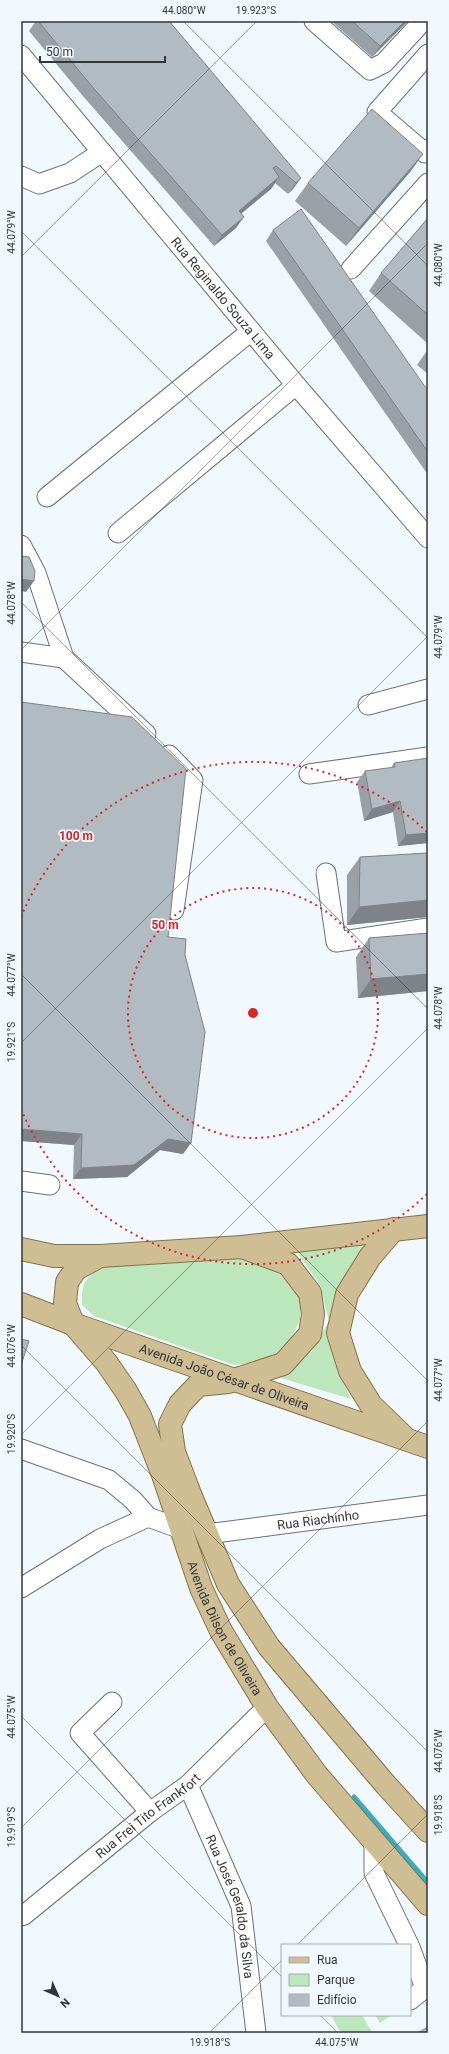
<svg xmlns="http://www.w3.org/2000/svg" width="449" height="2054" font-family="Roboto,sans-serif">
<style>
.green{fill:#bce6bc}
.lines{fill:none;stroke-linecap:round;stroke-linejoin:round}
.stream{stroke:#3cabbb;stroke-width:5}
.minor-casing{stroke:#6a7278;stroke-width:21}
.major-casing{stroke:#847245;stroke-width:24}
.minor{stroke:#fff;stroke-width:19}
.major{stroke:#cfbe94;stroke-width:22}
.wall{fill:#99a1a7}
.shaded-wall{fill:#7d8388}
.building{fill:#b2bbc2;stroke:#7d8388}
.ticks{fill:none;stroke:#333639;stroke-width:1;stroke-opacity:0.45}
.ring{fill:none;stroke:#d62828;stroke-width:2;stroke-dasharray:2 4}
.labels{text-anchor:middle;stroke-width:3.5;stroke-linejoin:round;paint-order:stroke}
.street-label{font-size:13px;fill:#333639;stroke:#f1f9ff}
.centre{fill:#d62828;stroke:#f1f9ff;stroke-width:2}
.ring-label{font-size:12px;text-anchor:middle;font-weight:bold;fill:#d62828;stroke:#f1f9ff;stroke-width:3.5;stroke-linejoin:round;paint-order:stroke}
.neatline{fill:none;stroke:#333639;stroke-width:1.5}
.ticks-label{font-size:10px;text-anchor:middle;fill:#333639}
</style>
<rect width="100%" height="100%" fill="#f1f9ff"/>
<g class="green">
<polygon points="371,1241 333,1321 339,1373 351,1399 281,1378 310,1354 329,1321 320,1285 297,1252"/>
<path d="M240,1257C272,1267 280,1271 300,1296V1320L291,1338L277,1352L258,1362L234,1365L94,1316L82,1305C81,1282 85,1278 104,1267Z"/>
<polygon points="331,2015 362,2015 372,2032 341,2033"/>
<polygon points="375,2015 392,2015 380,2023"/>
</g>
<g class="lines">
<polyline class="stream" points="354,1797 428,1883"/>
<defs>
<g id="minor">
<polyline points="314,21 370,70 384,63 423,21"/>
<polyline points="428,54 377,112 425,153 428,149"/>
<path id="s1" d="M21,55L296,385L428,538"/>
<polyline points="21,176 39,184 70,173 102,152"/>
<polyline points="351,269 428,183"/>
<polyline points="47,497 251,331"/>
<polyline points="118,533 296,385"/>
<polyline points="21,545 36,573 64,658 146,734"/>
<polyline points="21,652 64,658"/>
<polyline points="368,705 428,689"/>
<polyline points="169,755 193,780 174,910"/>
<polyline points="309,774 428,757"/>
<polyline points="326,873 336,942 428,928"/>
<polyline points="21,1181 50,1185"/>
<polyline points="21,1449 109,1480 133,1500 148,1517 181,1529"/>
<path id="s2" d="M207,1534L428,1505"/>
<polyline points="21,1588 100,1539 148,1517"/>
<polyline points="112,1702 80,1733 150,1812"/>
<path id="s3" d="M188,1785L241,1906L256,2033"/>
<polyline points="374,1844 374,1873 409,1945"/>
<path id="s4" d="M21,1916L24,1915L150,1812L188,1785L267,1707"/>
<polyline points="410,1947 425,1988 410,2000"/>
</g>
<g id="major">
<polyline points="394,1229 370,1257 347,1294 338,1333 350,1371 371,1405 403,1436"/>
<polyline points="242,1247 288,1264 310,1293 313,1314 310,1334 283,1364 228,1382 198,1385 180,1404 170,1424 174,1452 190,1494 228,1584 269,1647 386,1785 428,1831"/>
<polyline points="21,1249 54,1256 100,1256 242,1247 428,1226"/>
<path id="s5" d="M100,1256L76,1269L67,1282L65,1303L73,1324L106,1362L126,1391L140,1416L163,1475L201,1588L221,1631L267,1707L317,1775L428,1904"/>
<path id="s6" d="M21,1304L73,1324L428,1447"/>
</g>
</defs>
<use href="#minor" class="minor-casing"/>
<use href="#major" class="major-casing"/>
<use href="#minor" class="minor"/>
<use href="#major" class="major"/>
</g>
<g class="wall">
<polygon points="36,21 169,21 301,178 293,189 288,194 275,183 271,189 241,213 236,228 214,246 82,95 29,31"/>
<polygon points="331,21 408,21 372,57"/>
<polygon points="423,154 410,172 346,246 295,201 308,183"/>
<polygon points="428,218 428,344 369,291 381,273"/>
<polygon points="273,230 428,391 428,475 266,241"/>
<polygon points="428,349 428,374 417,365"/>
<polygon points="21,702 168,937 185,955 183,1154 160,1150 127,1177 73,1179 74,1145 21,1141"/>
<polygon points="394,763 428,843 398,846 393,812 364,821 357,782 365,771 391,768"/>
<polygon points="428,853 428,917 347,925 347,875 360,857"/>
<polygon points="428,933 428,991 358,998 356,957 369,938"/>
</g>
<g class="shaded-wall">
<polygon points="405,21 408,21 372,57 380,46"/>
<polygon points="423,154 410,172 346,246 359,228"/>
<polygon points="279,177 271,189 231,222 239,211"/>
<polygon points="301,178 293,189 288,194 296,183"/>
<polygon points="244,217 236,228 214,246 222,235"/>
<polygon points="21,579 34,581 26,592 21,591"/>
<polygon points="400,801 393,812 364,821 372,809"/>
<polygon points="428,833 428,843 398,846 406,835"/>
<polygon points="428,900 428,917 347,925 359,907"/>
<polygon points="428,974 428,991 358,998 371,979"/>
<polygon points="21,1129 82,1134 74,1145 21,1141"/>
<polygon points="168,1139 191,1143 183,1154 160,1150 127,1177 73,1179 81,1168"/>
</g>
<g class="building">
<polygon points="38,21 169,21 301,178 296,183 276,166 273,168 279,177 239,211 244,217 222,235 90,84"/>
<polygon points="352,21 405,21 380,46"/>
<polygon points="372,109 423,154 359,228 308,183"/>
<polygon points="301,209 428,391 428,452 273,230"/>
<polygon points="428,218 428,315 381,273"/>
<polygon points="21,556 29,557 35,571 34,581 21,579"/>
<polygon points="21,702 132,717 186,769 168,937 186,939 185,955 205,1032 191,1143 168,1139 134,1165 81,1168 82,1134 21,1129"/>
<polygon points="428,758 428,833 406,835 400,801 372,809 365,771 395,767 394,763"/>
<polygon points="428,853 428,900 359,907 360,857"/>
<polygon points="428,933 428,974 371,979 369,938"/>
<polygon points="21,1339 29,1341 21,1365"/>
<polygon points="428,2027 428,2033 418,2033"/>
</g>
<path class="ticks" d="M183,21L428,266M21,231L428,638M21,257L257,21M21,602L428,1009M21,650L428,243M21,974L428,1381M21,1043L428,636M21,1345L428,1752M21,1435L428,1028M21,1716L282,1977M21,1828L428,1421M297,1945L428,1814M320,2015L338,2033M209,2033L282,1960"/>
<g class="ring">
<circle cx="253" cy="1013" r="125"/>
<path d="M427 1194A251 251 0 0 1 21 1109M21 917A251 251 0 0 1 427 832"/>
</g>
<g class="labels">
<g class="street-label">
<text dy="5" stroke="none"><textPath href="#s1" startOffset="316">Rua Reginaldo Souza Lima</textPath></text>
<text dy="5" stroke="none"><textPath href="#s6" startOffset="216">Avenida João César de Oliveira</textPath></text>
<text dy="5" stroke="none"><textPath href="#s2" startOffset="112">Rua Riachinho</textPath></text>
<text dy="5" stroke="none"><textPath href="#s5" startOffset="430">Avenida Dilson de Oliveira</textPath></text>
<text dy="5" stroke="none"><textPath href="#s4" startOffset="162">Rua Frei Tito Frankfort</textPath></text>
<text dy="5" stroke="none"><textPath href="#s3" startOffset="130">Rua José Geraldo da Silva</textPath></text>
</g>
</g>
<circle cx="253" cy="1013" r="6" class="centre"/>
<g class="ring-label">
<text x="76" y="840">100 m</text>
<text x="165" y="929">50 m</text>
</g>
<rect width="449" height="2054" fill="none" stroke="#f1f9ff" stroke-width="44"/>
<rect x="281" y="1944" width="130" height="72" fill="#f1f9ff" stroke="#a5abb0"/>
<rect x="289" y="1957" width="20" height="6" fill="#cfbe94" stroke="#a5abb0"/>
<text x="317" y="1964" font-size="12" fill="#333639">Rua</text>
<rect x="289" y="1974" width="20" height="12" fill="#bce6bc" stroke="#a5abb0"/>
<text x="317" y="1984" font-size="12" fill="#333639">Parque</text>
<rect x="289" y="1994" width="20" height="12" fill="#b2bbc2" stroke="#a5abb0"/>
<text x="317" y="2004" font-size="12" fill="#333639">Edifício</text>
<g transform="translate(58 1996) rotate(135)" stroke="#f1f9ff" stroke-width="3" paint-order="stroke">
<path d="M0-3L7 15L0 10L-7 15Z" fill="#333639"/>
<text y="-6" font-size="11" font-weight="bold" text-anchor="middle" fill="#333639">N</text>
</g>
<path d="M40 56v6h125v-6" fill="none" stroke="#333639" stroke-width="2"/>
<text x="46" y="56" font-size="12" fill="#333639" stroke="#f1f9ff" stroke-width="3" paint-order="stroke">50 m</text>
<rect x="22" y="22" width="405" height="2010" class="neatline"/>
<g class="ticks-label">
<text x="184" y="14">44.080°W</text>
<text x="256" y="14">19.923°S</text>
<text transform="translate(11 232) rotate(-90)" y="4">44.079°W</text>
<text transform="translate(438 265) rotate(-90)" y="4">44.080°W</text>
<text transform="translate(11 603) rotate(-90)" y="4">44.078°W</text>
<text transform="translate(438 637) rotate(-90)" y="4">44.079°W</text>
<text transform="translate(11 975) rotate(-90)" y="4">44.077°W</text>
<text transform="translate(438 1008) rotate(-90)" y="4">44.078°W</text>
<text transform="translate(11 1042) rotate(-90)" y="4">19.921°S</text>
<text transform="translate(11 1346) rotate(-90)" y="4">44.076°W</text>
<text transform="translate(438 1380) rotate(-90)" y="4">44.077°W</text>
<text transform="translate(11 1434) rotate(-90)" y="4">19.920°S</text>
<text transform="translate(11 1717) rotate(-90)" y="4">44.075°W</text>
<text transform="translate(438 1751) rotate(-90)" y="4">44.076°W</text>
<text transform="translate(438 1815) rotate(-90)" y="4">19.918°S</text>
<text transform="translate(11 1827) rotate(-90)" y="4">19.919°S</text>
<text x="210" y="2046">19.918°S</text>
<text x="337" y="2046">44.075°W</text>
</g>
</svg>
